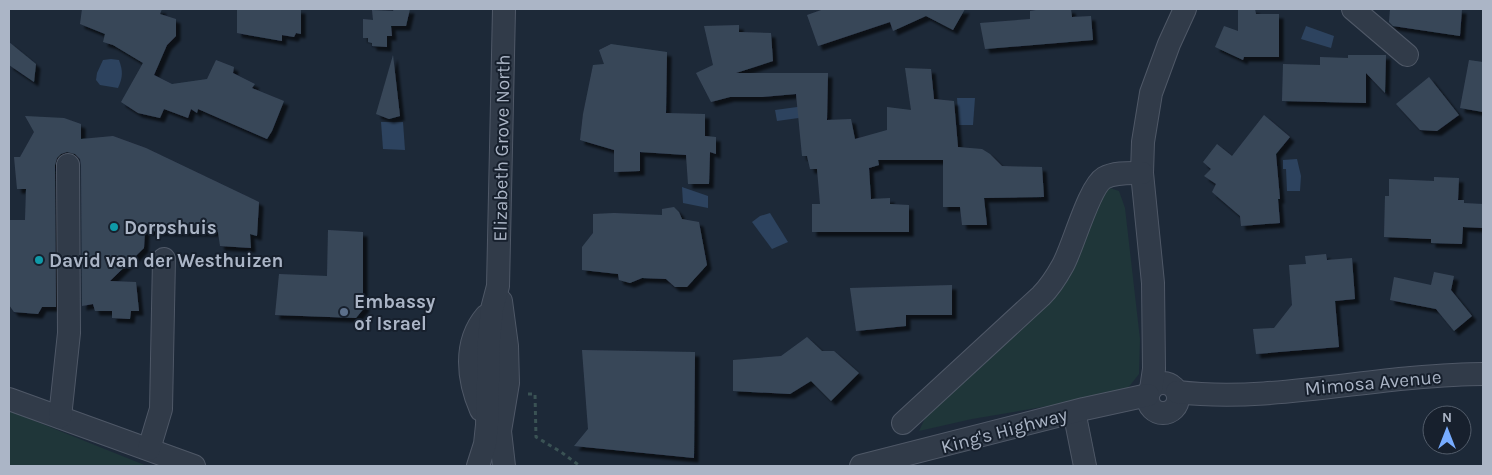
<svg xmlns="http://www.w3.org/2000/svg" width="1492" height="475" font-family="Karla,sans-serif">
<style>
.green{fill:#1f3639}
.water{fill:#2d435f}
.building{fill:#394759;filter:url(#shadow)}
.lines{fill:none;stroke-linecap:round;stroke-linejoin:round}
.minor-casing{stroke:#4f5867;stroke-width:24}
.path{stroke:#3a5254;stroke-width:3;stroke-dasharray:4 4;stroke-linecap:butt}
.minor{stroke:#313b49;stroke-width:22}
.culture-dot{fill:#0f9aa8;stroke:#17202d;stroke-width:2}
.service-dot{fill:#5c6f8a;stroke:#17202d;stroke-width:2}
.labels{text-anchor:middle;stroke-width:4;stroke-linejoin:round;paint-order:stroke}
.street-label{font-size:19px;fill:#abb5c6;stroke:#17202d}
.poi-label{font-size:19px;font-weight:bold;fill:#abb5c6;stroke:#17202d;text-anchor:start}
</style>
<defs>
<filter id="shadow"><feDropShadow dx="4.5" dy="4.5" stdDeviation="1" flood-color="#0009"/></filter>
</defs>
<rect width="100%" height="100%" fill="#1d2938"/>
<g class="green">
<polygon points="1107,187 1119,191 1125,208 1140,339 1139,374 1124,393 972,419 919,431 926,416 1041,303"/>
<polygon points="9,411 25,417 147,466 9,466"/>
</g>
<g class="water">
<polygon points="1306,26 1334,36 1331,48 1301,39"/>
<path d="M111,59L119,60C123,71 123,77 118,88L100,85L96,80L97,73L103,60Z"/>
<polygon points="957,98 975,98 973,125 959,125"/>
<polygon points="812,105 813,116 777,121 775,110"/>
<polygon points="381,122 403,122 405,150 383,149"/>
<polygon points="1297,159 1301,176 1300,191 1287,191 1286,169 1283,169 1283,160"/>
<polygon points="682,187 708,196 708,208 683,203"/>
<polygon points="770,213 788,242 772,249 752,222 760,216"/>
</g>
<g class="building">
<polygon points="82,9 162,9 160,14 176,19 176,36 167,45 154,75 172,84 207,79 216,60 234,67 233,73 255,84 252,88 284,101 272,131 267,139 198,109 197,113 191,109 188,118 164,109 160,118 138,113 121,102 143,63 113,45 103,42 105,34 80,24"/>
<polygon points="237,9 301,9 301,34 296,33 294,37 282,35 282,41 237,33"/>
<polygon points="394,9 410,9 406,26 391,26 392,36 387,36 387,47 372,46 372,43 368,42 368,38 363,38 363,19 373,20 372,10 393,11"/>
<polygon points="824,9 965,9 953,30 926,16 893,31 890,22 818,46 807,15"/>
<polygon points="1042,9 1071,9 1072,17 1091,16 1093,40 985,49 980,23 1030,19 1030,11"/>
<polygon points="1238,9 1255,9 1256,14 1279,14 1279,57 1244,57 1243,60 1215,47 1224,26 1238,31"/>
<polygon points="1390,9 1462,9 1460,36 1393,26 1389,22"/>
<polygon points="739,25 739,32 771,33 773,61 736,73 828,73 827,120 851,119 855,139 887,130 887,107 911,110 905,68 931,69 934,99 954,101 958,147 982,149 990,154 1002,166 1042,167 1044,197 984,198 987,225 962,225 960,207 943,207 943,160 878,160 879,165 869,168 871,199 890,198 890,204 909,205 909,232 812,232 812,204 820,204 817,169 810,169 807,156 802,156 796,94 762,97 730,97 711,102 696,73 713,65 704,26"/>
<polygon points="9,42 36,64 34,82 9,65"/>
<polygon points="611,44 667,52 666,113 705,114 705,136 716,137 716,154 710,152 709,184 688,184 686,155 640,152 640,171 614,172 614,150 580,140 583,114 593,65 604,64 599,50"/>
<polygon points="393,55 400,116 389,119 376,114"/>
<polygon points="1348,55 1386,55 1385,93 1366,73 1366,103 1282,101 1283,64 1320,65 1320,57 1348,58"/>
<polygon points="1469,60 1483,62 1483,112 1460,108"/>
<polygon points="1429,77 1459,115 1437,131 1420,130 1396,104"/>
<polygon points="1264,115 1290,137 1276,154 1280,199 1278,199 1280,223 1241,226 1240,216 1212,192 1216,184 1204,176 1211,169 1203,162 1217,144 1232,156"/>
<polygon points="25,116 64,118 81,124 81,139 113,136 146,148 259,202 257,236 250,234 251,248 220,246 218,232 145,231 144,248 110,281 136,282 139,311 131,311 130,319 112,318 112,311 95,311 93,304 82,306 81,165 80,159 75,154 67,152 61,154 57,158 55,165 56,307 42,307 38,314 14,312 9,305 9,220 25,220 26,189 17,189 14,157 20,157 34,132"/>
<polygon points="1434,177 1459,178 1458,200 1464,200 1464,203 1483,204 1483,228 1463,227 1462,244 1431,243 1431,239 1384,237 1385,196 1389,196 1389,179 1434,181"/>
<polygon points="674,207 679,212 682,219 699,222 707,265 687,287 675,287 666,279 642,278 630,283 619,280 618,274 582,270 582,247 593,233 593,214 614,213 662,215 662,209"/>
<polygon points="328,230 363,232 363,297 365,307 356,318 275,315 279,274 327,276"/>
<polygon points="1326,254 1327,260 1352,258 1355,299 1335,301 1339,347 1256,354 1253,329 1274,328 1292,305 1289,265 1306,264 1305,256"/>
<polygon points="1434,272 1454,276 1451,290 1472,316 1454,331 1436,309 1390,300 1394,277 1431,285"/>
<polygon points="952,285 952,315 906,315 906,326 856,331 850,288"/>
<polygon points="807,337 822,351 834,351 859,373 831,401 811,381 790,394 733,391 733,360 781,356"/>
<polygon points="582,350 695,352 694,458 574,446 588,429"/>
</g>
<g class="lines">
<defs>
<g id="minor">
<polyline points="1353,9 1407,55"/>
<polyline points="501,301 507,346 508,383 500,431 504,466"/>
<circle cx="1163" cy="398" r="15"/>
<polyline points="1151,389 1154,369 1153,283 1142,173 1143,142 1151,93 1169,44 1185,9"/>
<path d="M1177,392C1255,401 1334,385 1411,378C1435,376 1459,374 1483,374"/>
<polyline points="9,399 194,466"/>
<path d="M481,410C468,380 463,343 486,316"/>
<polyline points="60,417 69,333 68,165"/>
<polyline points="1076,421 1085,466"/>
<path d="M903,423L1041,296C1050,287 1057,276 1063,265C1073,247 1089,187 1104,178C1115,172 1130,173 1142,173"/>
<polyline points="149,449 161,409 164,259"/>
<polyline points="478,466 485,444 487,425 489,339 492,309 498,286 504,9"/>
<polyline points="861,466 1084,409 1148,395"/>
</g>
</defs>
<use href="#minor" class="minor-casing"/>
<polyline class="path" points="528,394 535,394 536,437 561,452 580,466"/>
<use href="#minor" class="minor"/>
</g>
<g class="culture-dot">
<circle cx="114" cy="227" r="5"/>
<circle cx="39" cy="260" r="5"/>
</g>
<circle class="service-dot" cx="344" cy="312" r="5"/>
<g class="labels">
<g class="street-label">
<text transform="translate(501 148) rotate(-89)" y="7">Elizabeth Grove North</text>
<text transform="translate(1373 382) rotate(-5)" y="7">Mimosa Avenue</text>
<text transform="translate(1004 430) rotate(-15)" y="7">King's Highway</text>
</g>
<g class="poi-label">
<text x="124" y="234">Dorpshuis</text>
<text x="49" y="267">David van der Westhuizen</text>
<text x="354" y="308">Embassy<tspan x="354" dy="22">of Israel</tspan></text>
</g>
</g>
<rect width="1492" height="475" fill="none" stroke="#abb5c6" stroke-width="20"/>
<g transform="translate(1447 430)"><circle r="24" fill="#17202d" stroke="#525c6a"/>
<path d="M0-4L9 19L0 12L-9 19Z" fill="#77acff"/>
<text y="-8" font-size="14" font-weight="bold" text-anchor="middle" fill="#abb5c6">N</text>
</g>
</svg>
